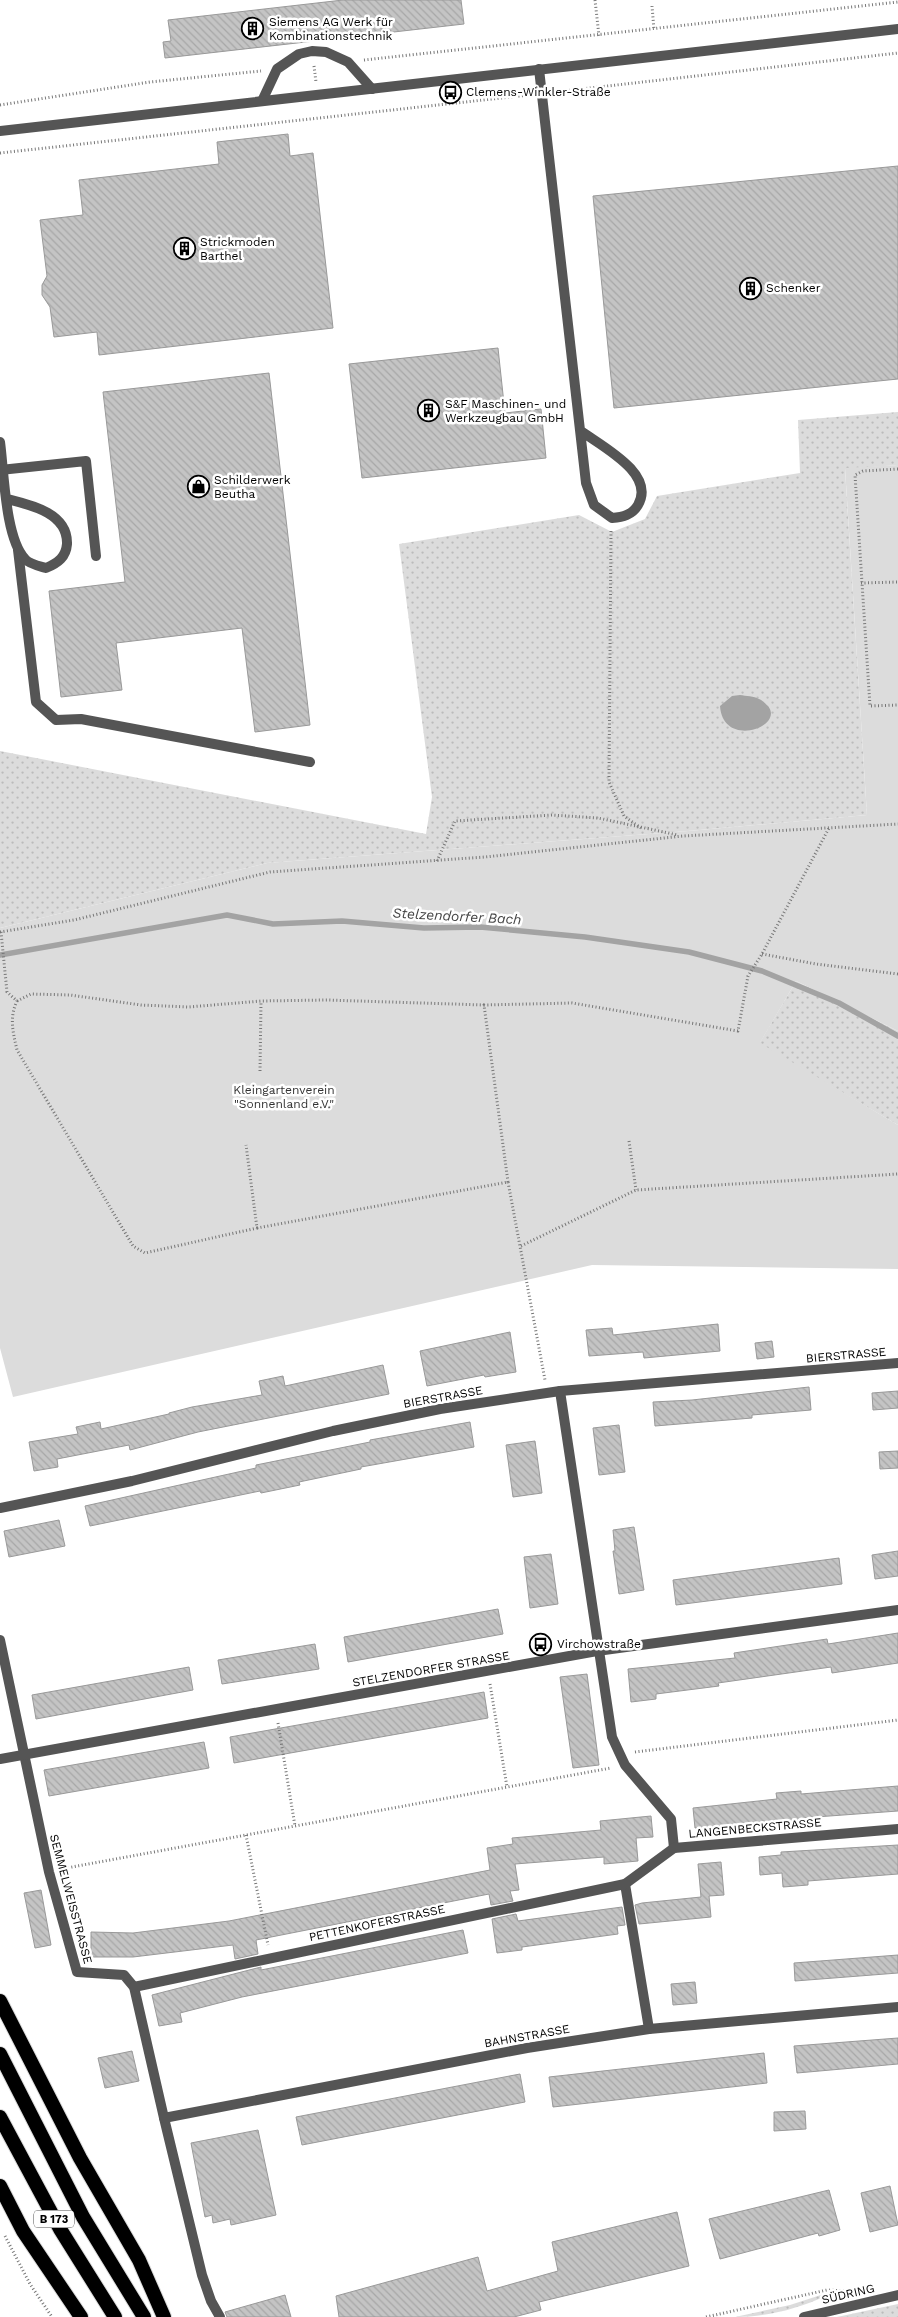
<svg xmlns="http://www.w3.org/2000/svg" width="898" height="2317" font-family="'Work Sans',sans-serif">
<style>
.grass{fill:url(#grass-dots)}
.garden{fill:#dcdcdc}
.water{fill:#a3a3a3}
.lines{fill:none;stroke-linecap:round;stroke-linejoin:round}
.stream{stroke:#a3a3a3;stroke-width:5.5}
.building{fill:url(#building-back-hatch);stroke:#999}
.trunk-casing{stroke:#dbdbdb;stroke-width:16}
.path{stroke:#777;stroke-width:3;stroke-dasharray:1 2.5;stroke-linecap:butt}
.service{stroke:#555;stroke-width:10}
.minor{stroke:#555;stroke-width:10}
.tertiary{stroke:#555;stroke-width:10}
.trunk{stroke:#000;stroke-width:14}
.labels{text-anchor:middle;stroke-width:5;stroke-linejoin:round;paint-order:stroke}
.shield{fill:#fff;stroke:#4c4c4c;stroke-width:1}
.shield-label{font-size:11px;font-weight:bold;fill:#000}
.poi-label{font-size:12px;fill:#000;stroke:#fff;text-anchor:start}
.park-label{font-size:12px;fill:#333;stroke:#fff}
.street-label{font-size:12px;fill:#000;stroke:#fff}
.water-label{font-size:14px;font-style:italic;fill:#444;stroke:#fff}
</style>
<defs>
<pattern id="grass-dots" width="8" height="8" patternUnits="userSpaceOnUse" patternTransform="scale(1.25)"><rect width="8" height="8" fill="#dcdcdc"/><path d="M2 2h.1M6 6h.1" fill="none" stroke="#bbb" stroke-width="1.8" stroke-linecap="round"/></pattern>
<pattern id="building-back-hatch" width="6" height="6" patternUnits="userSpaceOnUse" patternTransform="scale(1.25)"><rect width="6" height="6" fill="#c4c4c4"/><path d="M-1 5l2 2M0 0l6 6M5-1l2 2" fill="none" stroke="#a7a7a7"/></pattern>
</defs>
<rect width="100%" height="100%" fill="#fff"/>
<g class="grass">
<polygon points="898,412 898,465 845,469 867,815 688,831 267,863 0,928 0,751 426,834 432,797 399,544 579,515 612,532 645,519 657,496 800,473 798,420"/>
<polygon points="796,981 898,1031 898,1125 759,1044"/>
<path d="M824,2294L826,2296C797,2309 767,2317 735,2317L790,2305Z"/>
<polygon points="898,2304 898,2317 837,2317"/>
</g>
<polygon class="garden" points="898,465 898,1031 796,981 760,1043 898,1125 898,1269 592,1265 13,1397 0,1348 0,928 267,863 688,831 867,815 845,468"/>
<path class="water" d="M740,695C746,696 754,696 759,699C762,700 766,704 768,706C785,727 723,749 720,706L732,696Z"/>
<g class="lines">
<polyline class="stream" points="0,955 227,915 273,924 342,921 424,928 480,927 585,937 689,952 762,971 839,1003 898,1036"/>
</g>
<g class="building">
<polygon points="343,0 461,0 464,24 165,58 163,42 171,41 168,20"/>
<polygon points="288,134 290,156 313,153 333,328 99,355 97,332 54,337 50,307 42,295 42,285 47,276 40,220 83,215 79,180 219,164 217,142"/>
<polygon points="898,166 898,379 614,408 593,196"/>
<polygon points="498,348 505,413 541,409 546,458 362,478 349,364"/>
<polygon points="269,373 310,725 255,732 242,628 116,643 122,690 61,697 49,591 125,582 103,392"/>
<polygon points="718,1324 720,1351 644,1358 643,1352 589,1356 586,1330 612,1328 613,1335"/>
<polygon points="510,1332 516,1372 485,1377 484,1375 427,1386 420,1351"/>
<polygon points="772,1341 774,1357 757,1359 755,1343"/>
<polygon points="383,1365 389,1394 198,1432 130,1450 129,1445 57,1459 58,1467 34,1471 29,1442 78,1434 76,1427 100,1422 101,1429 169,1414 169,1413 192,1407 262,1395 259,1381 283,1376 285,1386"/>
<polygon points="809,1387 811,1410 752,1415 752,1418 655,1426 653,1402 692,1400"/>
<polygon points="898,1391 898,1408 873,1410 872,1393"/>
<polygon points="470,1422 474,1447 361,1467 361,1469 299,1482 300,1485 261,1493 260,1491 90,1526 85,1506 256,1468 256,1465 370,1442 370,1440"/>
<polygon points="619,1425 625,1472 599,1475 593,1428"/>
<polygon points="535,1441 542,1493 513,1497 506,1445"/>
<polygon points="898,1451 898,1468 880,1469 879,1452"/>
<polygon points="59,1520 65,1546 9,1557 4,1531"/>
<polygon points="634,1527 644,1590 619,1594 613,1551 615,1551 613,1530"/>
<polygon points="898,1551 898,1576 875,1579 872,1555"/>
<polygon points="551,1554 558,1604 530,1608 524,1557"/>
<polygon points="839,1558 842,1584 676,1605 673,1580"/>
<polygon points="498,1609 503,1634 348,1662 344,1637"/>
<polygon points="898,1633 898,1663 832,1673 831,1667 718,1683 719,1686 656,1694 656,1699 631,1702 628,1669 735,1658 734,1653 827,1639 828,1644"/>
<polygon points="315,1644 319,1669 222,1684 218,1660"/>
<polygon points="189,1667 193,1690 36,1719 32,1695"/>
<polygon points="587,1674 599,1765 573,1768 560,1677"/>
<polygon points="484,1692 488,1718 234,1763 230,1737"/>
<polygon points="204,1742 209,1768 49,1796 44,1770"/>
<polygon points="898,1786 898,1811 802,1818 802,1821 778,1823 778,1820 695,1828 693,1808 777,1799 776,1793 801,1791 801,1794"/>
<polygon points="651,1816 653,1837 636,1838 638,1861 604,1864 604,1857 515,1864 519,1890 510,1891 513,1901 491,1905 489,1894 256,1940 258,1954 235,1959 233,1945 133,1957 91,1957 91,1932 133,1933 229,1921 490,1870 487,1848 513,1844 512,1838 601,1830 600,1821"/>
<polygon points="898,1845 898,1874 808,1881 808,1885 783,1887 782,1873 760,1875 759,1857 781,1855 781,1852"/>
<polygon points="721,1862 724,1895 709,1896 711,1917 639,1924 635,1905 642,1903 701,1897 698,1864"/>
<polygon points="41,1890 51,1945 35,1948 24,1893"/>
<polygon points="622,1907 625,1925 617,1926 618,1934 522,1947 522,1950 497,1953 492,1919 516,1914 518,1921"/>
<polygon points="463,1930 468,1953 242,1997 180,2013 182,2022 159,2026 152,1995 261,1967 261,1970"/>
<polygon points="898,1955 898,1973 795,1981 794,1963"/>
<polygon points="695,1982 697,2003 673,2005 671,1984"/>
<polygon points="898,2038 898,2064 797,2073 794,2046"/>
<polygon points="132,2051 139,2081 105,2088 98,2058"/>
<polygon points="764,2053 767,2083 553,2107 549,2077"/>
<polygon points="520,2074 525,2102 302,2145 296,2117"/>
<polygon points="805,2111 806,2129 774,2131 774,2112"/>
<polygon points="258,2130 276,2215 231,2225 230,2219 213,2223 212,2215 205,2217 191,2143"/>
<polygon points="890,2186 898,2225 870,2232 861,2193"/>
<polygon points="829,2190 840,2230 819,2236 818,2233 720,2259 709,2219"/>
<polygon points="677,2212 689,2266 539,2302 541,2310 514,2317 339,2317 336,2296 478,2257 487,2291 558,2271 552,2242"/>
<polygon points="285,2295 291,2317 227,2317 225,2312"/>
</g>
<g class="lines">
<defs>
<g id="trunk">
<polyline points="0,2001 80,2158 139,2260 164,2317"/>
<polyline points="0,2054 83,2217 144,2317"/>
<polyline points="0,2117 60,2229 115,2317"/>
<polyline points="0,2186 23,2231 81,2317"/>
</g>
</defs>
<use href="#trunk" class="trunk-casing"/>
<g class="path">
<polyline points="595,0 599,36"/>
<polyline points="652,6 654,30"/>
<polyline points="364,60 898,2"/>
<polyline points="314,66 316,82"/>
<polyline points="555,92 898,53"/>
<polyline points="0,105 150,82 261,71"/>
<polyline points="0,153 529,95"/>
<polyline points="898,469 863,471 855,475 870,706 898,705"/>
<polyline points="611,531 609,782 624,816 641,828"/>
<polyline points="861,583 898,582"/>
<polyline points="437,861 455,821 552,815 598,818 678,835"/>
<polyline points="0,932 74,920 270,872 485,857 683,836 898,824"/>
<path d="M1,932L7,992L17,1001C9,1018 13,1032 17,1050L133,1246L145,1253L257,1228L246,1145"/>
<polyline points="762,954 816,964 898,974"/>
<polyline points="17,1001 31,994 70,995 141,1005 189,1007 261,1001 327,1000 484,1005"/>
<polyline points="260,1071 261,1001"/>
<polyline points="629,1141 636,1190"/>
<polyline points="508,1182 484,1005 572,1003 738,1031 748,976 762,954 829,828"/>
<polyline points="257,1228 508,1182 545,1380"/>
<polyline points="521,1246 636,1190 898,1174"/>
<polyline points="490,1684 507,1787"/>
<polyline points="278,1723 295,1826"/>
<polyline points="635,1752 898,1720"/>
<polyline points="246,1835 268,1945"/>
<polyline points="61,1869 611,1768"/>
<polyline points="5,2236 30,2284 52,2317"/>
<polyline points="706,2317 827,2290 848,2291"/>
</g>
<g class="service">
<polyline points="262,101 277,69 299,54 312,51 326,52 348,62 372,89"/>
<polyline points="0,470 86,461 96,556"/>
<polyline points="18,550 36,702 56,720 81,719 310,762"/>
<polyline points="164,2118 202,2275 211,2301 220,2317"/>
</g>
<g class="minor">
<path d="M539,69L586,483L594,505L612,518C623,517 632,515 638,505C656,474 603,447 581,431"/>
<polyline points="0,131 898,29"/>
<path d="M0,442C4,471 5,538 25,559C29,564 39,566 46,568C58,563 66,557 67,544C68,513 31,505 7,499"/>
<polyline points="560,1391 612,1737 625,1765 671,1819 674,1848"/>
<polyline points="0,1508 132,1481 333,1431 440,1409 560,1391 898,1363"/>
<polyline points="0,1640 49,1872 77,1972 124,1975 134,1987 164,2118 527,2048 649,2029 898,2007"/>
<polyline points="0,1759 597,1651 898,1610"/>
<polyline points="625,1884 649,2029"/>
<polyline points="134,1987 625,1884 674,1848 898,1829"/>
</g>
<polyline class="tertiary" points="804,2317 898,2295"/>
<use href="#trunk" class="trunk"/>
</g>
<defs>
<symbol id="building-ring" viewBox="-11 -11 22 22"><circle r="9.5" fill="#fff" stroke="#000" stroke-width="1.5"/><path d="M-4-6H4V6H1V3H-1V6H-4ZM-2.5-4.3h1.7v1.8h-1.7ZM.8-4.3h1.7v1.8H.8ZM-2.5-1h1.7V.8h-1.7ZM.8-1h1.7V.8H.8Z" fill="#000"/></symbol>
<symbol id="bus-ring" viewBox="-11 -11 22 22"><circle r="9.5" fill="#fff" stroke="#000" stroke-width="1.5"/><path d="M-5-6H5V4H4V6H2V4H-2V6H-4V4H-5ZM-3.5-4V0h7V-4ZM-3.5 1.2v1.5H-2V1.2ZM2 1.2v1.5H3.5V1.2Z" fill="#000"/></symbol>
<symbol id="shop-ring" viewBox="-11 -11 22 22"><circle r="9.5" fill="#fff" stroke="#000" stroke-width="1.5"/><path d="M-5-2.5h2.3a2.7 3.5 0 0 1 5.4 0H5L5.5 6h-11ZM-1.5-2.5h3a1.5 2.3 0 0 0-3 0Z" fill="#000"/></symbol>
</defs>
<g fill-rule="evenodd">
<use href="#building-ring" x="240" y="16" width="25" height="25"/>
<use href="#bus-ring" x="438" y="80" width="25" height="25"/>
<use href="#building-ring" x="172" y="236" width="25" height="25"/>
<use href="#building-ring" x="738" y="276" width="25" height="25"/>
<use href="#building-ring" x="416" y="398" width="25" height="25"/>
<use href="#shop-ring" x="186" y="474" width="25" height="25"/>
<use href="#bus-ring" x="528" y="1632" width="25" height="25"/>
</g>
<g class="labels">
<rect class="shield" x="34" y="2210.5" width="40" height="17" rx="4"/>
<g class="shield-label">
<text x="54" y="2223">B 173</text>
</g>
<g class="poi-label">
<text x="269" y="26">Siemens AG Werk für<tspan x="269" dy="14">Kombinationstechnik</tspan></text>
<text x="466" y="96">Clemens-Winkler-Straße</text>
<text x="200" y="246">Strickmoden<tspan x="200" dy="14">Barthel</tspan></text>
<text x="766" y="292">Schenker</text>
<text x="445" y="408">S&amp;F Maschinen- und<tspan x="445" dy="14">Werkzeugbau GmbH</tspan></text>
<text x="214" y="484">Schilderwerk<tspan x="214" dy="14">Beutha</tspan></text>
<text x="557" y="1648">Virchowstraße</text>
</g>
<g class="park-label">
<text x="284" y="1094">Kleingartenverein<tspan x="284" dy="14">"Sonnenland e.V."</tspan></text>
</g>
<g class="street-label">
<text transform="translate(846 1355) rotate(-5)" y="4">BIERSTRASSE</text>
<text transform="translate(443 1397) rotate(-10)" y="4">BIERSTRASSE</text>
<text transform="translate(431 1669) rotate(-10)" y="4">STELZENDORFER STRASSE</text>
<text transform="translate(755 1828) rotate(-5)" y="4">LANGENBECKSTRASSE</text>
<text transform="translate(71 1899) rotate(75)" y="4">SEMMELWEISSTRASSE</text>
<text transform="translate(377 1923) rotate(-12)" y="4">PETTENKOFERSTRASSE</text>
<text transform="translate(527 2036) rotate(-10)" y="4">BAHNSTRASSE</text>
<text transform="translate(848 2294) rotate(-13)" y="4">SÜDRING</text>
</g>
<g class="water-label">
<text transform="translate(457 916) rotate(3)" y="5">Stelzendorfer Bach</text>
</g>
</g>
</svg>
